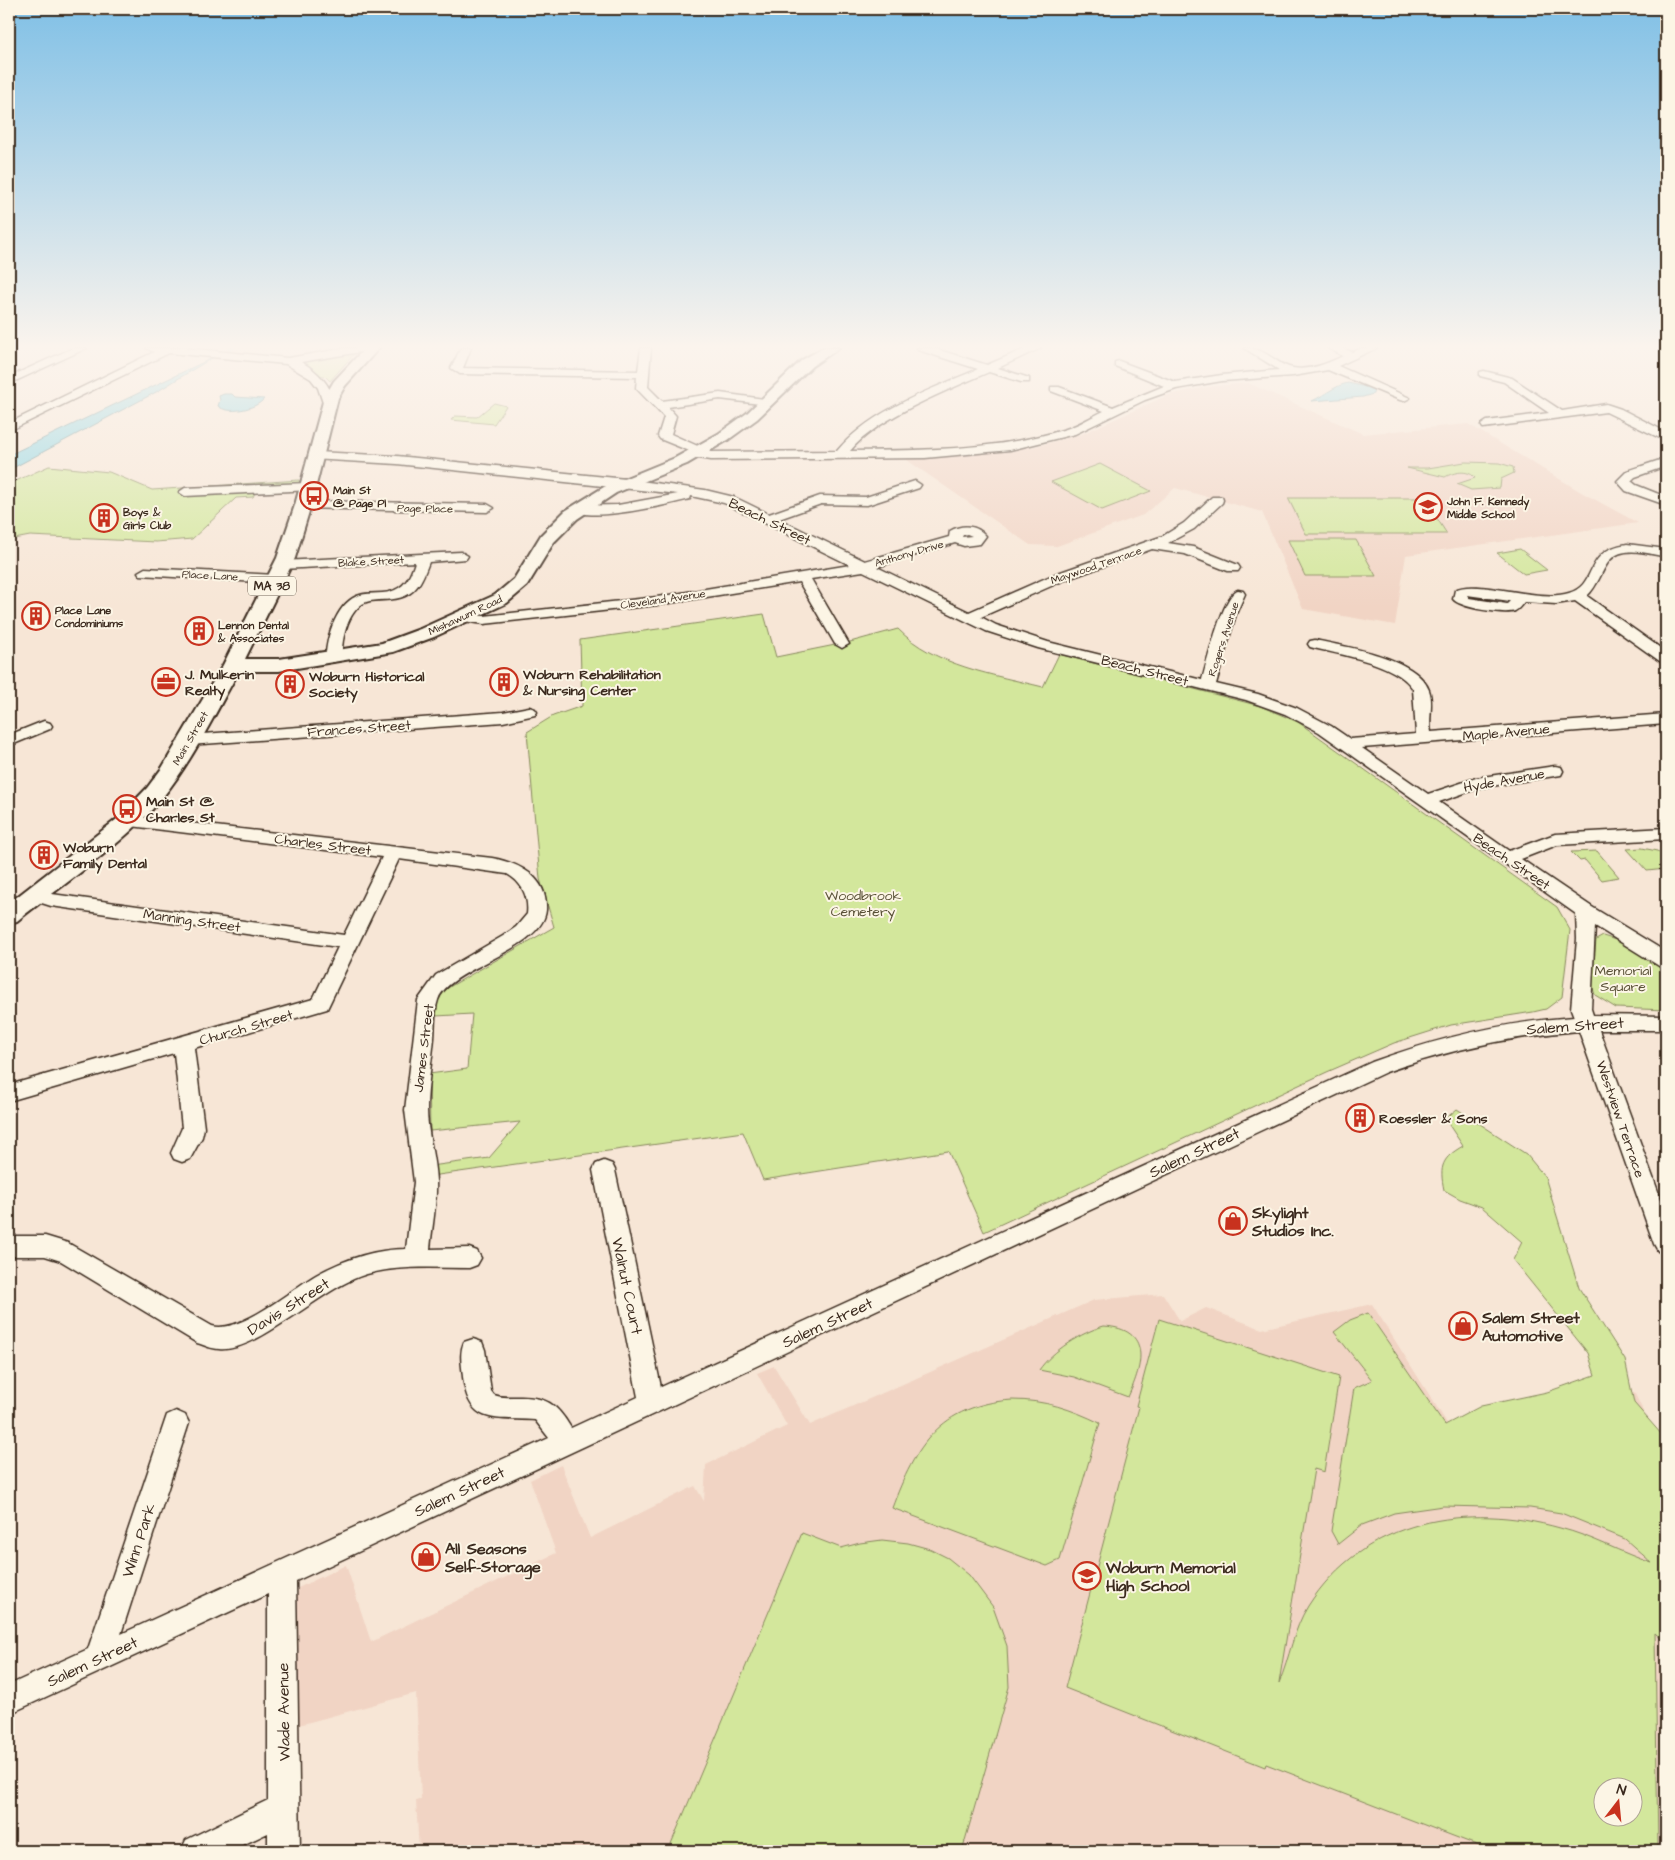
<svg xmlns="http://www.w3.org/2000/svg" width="1675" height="1860" font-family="'Architects Daughter',sans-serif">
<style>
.built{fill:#f1d4c4;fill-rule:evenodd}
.green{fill:#d3e79c;stroke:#87885d;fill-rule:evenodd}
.water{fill:#85d3e3;stroke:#678f94}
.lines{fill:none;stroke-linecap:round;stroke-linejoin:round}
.canal{fill:#85d3e3;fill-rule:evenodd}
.minor-casing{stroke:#3b2a1e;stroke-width:3}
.major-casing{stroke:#3b2a1e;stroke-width:4}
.minor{fill:#fcf5e5;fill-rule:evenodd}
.major{fill:#fcf5e5;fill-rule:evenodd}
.labels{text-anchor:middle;stroke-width:4;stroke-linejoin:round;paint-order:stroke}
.far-poi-label{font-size:11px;font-weight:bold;fill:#3b2a1e;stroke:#fcf5e5;text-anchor:start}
.far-street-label{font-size:11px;fill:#3b2a1e;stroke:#fcf5e5}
.shield{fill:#fcf5e5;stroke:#75675a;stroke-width:1}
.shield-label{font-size:12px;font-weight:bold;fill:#3b2a1e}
.street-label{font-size:14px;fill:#3b2a1e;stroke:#fcf5e5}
.poi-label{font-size:14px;font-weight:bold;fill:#3b2a1e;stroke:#fcf5e5;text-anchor:start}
.park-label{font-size:14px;fill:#595037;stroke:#fcf5e5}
.near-street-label{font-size:16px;fill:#3b2a1e;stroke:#fcf5e5}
.near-poi-label{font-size:16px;font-weight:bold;fill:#3b2a1e;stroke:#fcf5e5;text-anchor:start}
</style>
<rect width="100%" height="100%" fill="#f7e6d6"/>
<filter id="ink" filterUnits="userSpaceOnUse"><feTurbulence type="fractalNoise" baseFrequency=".02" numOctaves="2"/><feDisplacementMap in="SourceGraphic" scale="10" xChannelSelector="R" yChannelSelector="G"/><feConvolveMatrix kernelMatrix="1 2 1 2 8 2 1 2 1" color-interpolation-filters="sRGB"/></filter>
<g filter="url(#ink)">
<g class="built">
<polygon points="1248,383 1363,434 1468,424 1581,492 1638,523 1406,555 1395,625 1303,609 1262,512 1175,488 1143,515 1057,546 1030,545 904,458 927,458 1033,447 1082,434 1168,395 1207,387"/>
<path d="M1163,1294L1180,1321L1206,1308L1262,1329L1372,1304L1447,1423L1540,1396L1634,1392L1659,1444L1666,1445V1851H438L437,1847L419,1851L416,1801L421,1799L416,1693L299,1725L298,1588L346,1565L371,1642L556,1553L530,1480L561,1465L590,1538L695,1486L704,1501L706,1465L787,1426L757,1373L774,1366L810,1425L1094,1300ZM1602,1788H1632V1818H1602Z"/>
</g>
<g class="green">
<polygon points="344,353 353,355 330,381 325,376 316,375 298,361"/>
<polygon points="494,403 506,406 494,424 451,420 455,416 477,417"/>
<path d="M1465,462L1499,463L1513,467L1514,473L1501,479L1500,488L1471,490L1457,484L1475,478C1468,469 1454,472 1445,477L1407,468H1428Z"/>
<polygon points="1100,464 1151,491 1102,510 1051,482"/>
<polygon points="49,466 109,472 152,490 299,480 302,491 255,493 253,497 236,498 192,539 156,542 30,536 9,540 9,484"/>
<polygon points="1288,498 1424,498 1447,534 1306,534"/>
<polygon points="1288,540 1356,540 1376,576 1305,576"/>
<polygon points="1520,549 1547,570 1524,574 1497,553"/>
<path d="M764,614L776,657L850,642L898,629C934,666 995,675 1043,687L1059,654L1260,706L1298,722L1557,907L1570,930L1562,997L1546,1009L1533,1012L1451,1025L1394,1043L1327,1072L984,1232L948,1151L763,1180L743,1132L431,1176V1166L489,1158L520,1122L430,1131L429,1074L467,1069L472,1014L436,1016L438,995L444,990L554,927L540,879L527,732L553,716L582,706L580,640Z"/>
<polygon points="1642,848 1657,851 1666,857 1666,869 1647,871 1627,849"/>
<polygon points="1597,851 1619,877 1602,880 1585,860 1580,861 1571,852"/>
<polygon points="1603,936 1619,941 1666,970 1666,1010 1616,1008 1595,995 1592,985 1596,940"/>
<path d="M1457,1109L1526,1154L1545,1177L1579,1288L1625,1360L1634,1403L1662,1435L1666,1436V1643L1655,1633L1658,1851H1492L1266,1764L1265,1767L1065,1688L1139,1407L1136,1406L1159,1319L1339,1377L1324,1472L1314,1469L1279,1683C1290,1657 1293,1630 1308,1606C1364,1518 1467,1502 1560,1528C1592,1536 1621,1553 1652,1563L1625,1539L1561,1513L1530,1508L1443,1506L1394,1513L1362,1525L1338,1544L1331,1531L1354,1388L1372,1380L1334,1332L1350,1320L1368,1313L1445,1425L1481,1406L1547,1392L1595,1375L1588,1353L1513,1260L1522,1242L1482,1207L1460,1199L1444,1190C1439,1166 1442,1158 1463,1146L1445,1119ZM1602,1788H1632V1818H1602Z"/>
<path d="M1104,1326C1152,1329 1143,1365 1128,1397L1074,1377L1039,1370C1052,1351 1082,1332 1104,1326Z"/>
<path d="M1012,1400C1045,1400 1071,1409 1100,1423L1060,1560L1047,1566L892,1508C915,1446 940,1405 1012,1400Z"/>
<polygon points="802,1533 841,1548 860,1543 882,1540 908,1543 930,1549 948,1558 969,1575 993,1607 1007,1646 1009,1687 962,1851 668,1851"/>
</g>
<g class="water">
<polygon points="212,358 158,391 9,470 9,455"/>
<path d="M1348,383L1374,389L1373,394L1363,397L1312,401C1325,395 1334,386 1348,383Z"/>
<path d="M224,394H232L235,397L264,399C256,409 228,415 218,406L220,400L219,396Z"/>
</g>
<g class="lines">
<polygon class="canal" points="227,348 236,348 230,351"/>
<defs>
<g id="minor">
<polygon points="73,348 87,348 9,384 9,377"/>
<path d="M146,348H184L288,358L347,348H371L366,351L301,362C318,371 330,384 335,403L329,406L323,403L318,388L311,379L286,364L169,353L9,431V423L154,352Z"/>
<path d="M461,348H471L463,368L638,371L641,348H651L648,387L662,401L720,393L772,400L774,402L768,405L720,399L668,407L676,416L671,434L711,452L837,451C871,410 930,390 978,369L918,350L917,348H933L987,365L1027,348H1041L998,368L1029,378V382H1021L989,372C948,390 878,417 850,451C922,450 996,451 1066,429C1079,425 1091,417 1104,411L1051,391V387H1059L1113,407L1164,386L1115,366V362L1119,361L1175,382L1222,375L1279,370L1244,348C1268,348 1275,365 1293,368C1310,371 1328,363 1343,356L1328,348H1342L1352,352L1363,348H1377L1338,366L1410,398L1404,401L1400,400L1328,370L1293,376L1222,381L1176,389L1145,400L1075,434L1010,450L925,458L711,460L692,457L690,454L692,452L660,439L658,436L664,417L636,388L637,377L460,374L451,368Z"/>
<polygon points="1484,371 1512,378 1562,411 1606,404 1621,409 1666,432 1666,441 1606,412 1483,428 1481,425 1487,421 1549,413 1504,382 1480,376 1480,372"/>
<path d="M316,452L397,456L626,479L705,490L734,497L769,514L820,496L866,497L915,481L921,485L919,488L867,505L821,504L779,519L865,561L949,537L950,531C962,524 977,525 986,536L980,544L964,546L955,543L877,567L969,612L1055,574L1163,536L1184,523L1212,497H1222L1223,500L1222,503L1194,529L1168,543L1193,547L1238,565L1240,568L1238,571H1228L1185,554L1152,549L1065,580L981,617L996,625L1048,642L1202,680C1207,663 1223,594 1238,590L1243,591L1245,594L1236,614L1216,684L1258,694L1297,708L1331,726L1350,739L1416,734L1413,689C1396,662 1339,655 1310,647L1308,644L1310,641L1315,640C1346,647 1417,657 1429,690C1434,703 1428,719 1431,732L1666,714V724L1362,748L1428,794L1476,778L1555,766L1561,767L1563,771L1561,775L1479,788L1439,802L1509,851L1555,834L1666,828V839L1557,845L1521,859L1592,907L1666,952V968L1659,966L1595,926L1591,1009L1593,1015L1666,1016V1030H1599L1666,1213V1254L1658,1251L1654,1244L1579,1031C1512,1036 1449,1050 1386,1072L296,1581L300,1851H268V1833L230,1851H181L186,1840L268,1800V1594L9,1714V1685L88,1649L167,1415L176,1411L185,1415L189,1423L121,1634L549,1438L535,1420C496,1417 469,1427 463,1377C462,1365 459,1353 464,1342L473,1339L482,1342L485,1350L491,1391L494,1395C501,1398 509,1397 517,1397C546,1396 557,1404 571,1428L638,1397L593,1170L596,1164L604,1161L612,1164L615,1170L661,1387L1372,1062C1438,1038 1504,1022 1574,1017L1571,1009L1577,939L1576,914L1319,732L1285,714L1246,700L1038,648L986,631L863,571L811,579L849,644L842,648L835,644L799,582L657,605L484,624L457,620L455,617L457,614L484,616L657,597L850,565L724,503L691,496L690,499C671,504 586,524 573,509L575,506L618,505L678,494L397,464L312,459L310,456ZM967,534L972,536L962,537L963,535Z"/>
<polygon points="1666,458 1666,466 1635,477 1631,481 1636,485 1666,497 1666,505 1626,491 1617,481 1627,471"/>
<polygon points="307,483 312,484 313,487 312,490 185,496 179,492 185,488"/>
<polygon points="303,501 487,504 494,508 487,512 298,508 297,505 298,502"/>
<path d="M1627,544L1666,549V557C1650,554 1623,545 1610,560C1601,571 1598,586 1587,596L1666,652V663L1661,662L1575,601L1556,604L1524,602C1521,605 1519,609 1515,611C1505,615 1460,608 1453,599L1455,590C1475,578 1539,603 1569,593C1599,584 1582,551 1627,544ZM1467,595L1510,601L1507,604L1469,598Z"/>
<path d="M461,552L468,556L466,559L429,562C424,575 419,590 405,596C394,601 382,599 370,601C349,605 341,639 342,657L334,662L326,657C326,636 338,601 360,595C371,592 385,595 395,590C407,585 411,574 415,562L282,569L275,565L282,561Z"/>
<polygon points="145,568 276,575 283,579 276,583 140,575 138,572"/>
<polygon points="529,707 535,709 537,712 535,715 503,722 189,745 181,740 189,735 503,712"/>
<polygon points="44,721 50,723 52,726 50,729 9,746 9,735"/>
<path d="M129,816L492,858C519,863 548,877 546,910C543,950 448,968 438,1000C434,1011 435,1026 434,1038C432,1061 427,1086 427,1109C427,1133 435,1157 436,1181C437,1203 432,1227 430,1249L469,1248L477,1251L481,1258L477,1265L469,1268C435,1268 400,1265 367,1274C323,1286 258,1353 219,1349C212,1349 204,1345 197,1343L61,1261L45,1256H9V1236H45L68,1243L212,1326C241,1334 290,1290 316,1275C343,1260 375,1249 406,1249L414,1182L405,1110L418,1000L436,975L503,936L516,927L527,914C529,897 522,882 507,874L399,859L327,1009L194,1048L204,1128L202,1137L190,1159L182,1162L174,1159L171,1153L182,1128L174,1053L9,1101V1085L313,999L338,947L51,906L29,899L26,895L29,891L35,889L52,894L344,935L382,857L123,825L120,821L123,817Z"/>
</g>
<path id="major" d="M365,348H379L345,386L338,398L311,505L295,558L245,659H279L382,643L420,629L495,595L514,579L541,535L565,511L604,487L675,458L718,434L747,413L802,360L823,348H839L812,366L757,419L728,440L687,464L616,493L577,519L554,542L527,586L507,603L434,637L393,652L279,671H239C215,713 193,760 162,798C125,844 64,883 17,921L9,923V903L117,819L147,788L162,768L223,665L277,558L295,505L324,398L334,381Z"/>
</defs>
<use href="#minor" class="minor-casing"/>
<use href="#major" class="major-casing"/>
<use href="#minor" class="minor"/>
<use href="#major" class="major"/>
</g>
</g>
<linearGradient id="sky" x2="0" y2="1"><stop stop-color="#80c0e6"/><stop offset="0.57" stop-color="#fbf4ed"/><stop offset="1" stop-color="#fbf4ed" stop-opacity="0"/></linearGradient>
<rect width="1675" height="608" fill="url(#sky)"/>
<defs>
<symbol id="bus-ring" viewBox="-11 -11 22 22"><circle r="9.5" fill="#fcf5e5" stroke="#c8321e" stroke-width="1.5"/><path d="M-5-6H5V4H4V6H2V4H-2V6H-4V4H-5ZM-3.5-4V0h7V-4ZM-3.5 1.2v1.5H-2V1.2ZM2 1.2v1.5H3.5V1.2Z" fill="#c8321e"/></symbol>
<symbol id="school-ring" viewBox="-11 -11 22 22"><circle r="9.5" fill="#fcf5e5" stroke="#c8321e" stroke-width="1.5"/><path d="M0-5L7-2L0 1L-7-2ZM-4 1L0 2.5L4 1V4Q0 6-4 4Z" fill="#c8321e"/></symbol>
<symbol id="building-ring" viewBox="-11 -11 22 22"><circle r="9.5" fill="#fcf5e5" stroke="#c8321e" stroke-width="1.5"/><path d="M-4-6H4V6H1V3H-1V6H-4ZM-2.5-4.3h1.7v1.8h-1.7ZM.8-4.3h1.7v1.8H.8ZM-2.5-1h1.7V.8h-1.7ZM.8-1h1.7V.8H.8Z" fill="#c8321e"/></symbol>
<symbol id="office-ring" viewBox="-11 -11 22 22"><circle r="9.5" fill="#fcf5e5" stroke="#c8321e" stroke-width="1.5"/><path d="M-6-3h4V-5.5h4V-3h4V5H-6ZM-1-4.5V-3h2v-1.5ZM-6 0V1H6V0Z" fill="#c8321e"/></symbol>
<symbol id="shop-ring" viewBox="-11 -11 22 22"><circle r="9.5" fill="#fcf5e5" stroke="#c8321e" stroke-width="1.5"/><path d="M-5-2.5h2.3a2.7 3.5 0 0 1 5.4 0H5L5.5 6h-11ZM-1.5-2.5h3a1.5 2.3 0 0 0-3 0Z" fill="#c8321e"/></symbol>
</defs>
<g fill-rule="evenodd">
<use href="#bus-ring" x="298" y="480" width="32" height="32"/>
<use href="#school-ring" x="1412" y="491" width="32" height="32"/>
<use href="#building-ring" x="88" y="502" width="32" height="32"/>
<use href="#building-ring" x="20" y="600" width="32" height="32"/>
<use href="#building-ring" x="183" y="615" width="32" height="32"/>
<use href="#office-ring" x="150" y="666" width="32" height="32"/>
<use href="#building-ring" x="488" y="666" width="32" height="32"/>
<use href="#building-ring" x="274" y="668" width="32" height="32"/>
<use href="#bus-ring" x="111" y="793" width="32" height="32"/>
<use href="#building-ring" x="28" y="839" width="32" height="32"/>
<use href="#building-ring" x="1344" y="1102" width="32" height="32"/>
<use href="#shop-ring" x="1217" y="1205" width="32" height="32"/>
<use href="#shop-ring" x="1447" y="1310" width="32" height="32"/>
<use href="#shop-ring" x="410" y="1541" width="32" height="32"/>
<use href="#school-ring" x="1071" y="1560" width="32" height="32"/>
</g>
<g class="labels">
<g class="far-poi-label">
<text x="333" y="494">Main St<tspan x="333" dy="13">@ Page Pl</tspan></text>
<text x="1447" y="505">John F. Kennedy<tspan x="1447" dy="13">Middle School</tspan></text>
<text x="123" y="516">Boys &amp;<tspan x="123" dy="13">Girls Club</tspan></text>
<text x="55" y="614">Place Lane<tspan x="55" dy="13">Condominiums</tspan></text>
<text x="218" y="629">Lennon Dental<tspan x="218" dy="13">&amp; Associates</tspan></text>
</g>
<g class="far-street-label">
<text transform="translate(425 508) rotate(1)" y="4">Page Place</text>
<text transform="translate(909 553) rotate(-16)" y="4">Anthony Drive</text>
<text transform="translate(371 561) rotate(-3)" y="4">Blake Street</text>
<text transform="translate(1096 565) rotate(-19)" y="4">Maywood Terrace</text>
<text transform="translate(210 575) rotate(3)" y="4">Place Lane</text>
<text transform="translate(663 599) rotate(-8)" y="4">Cleveland Avenue</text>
<text transform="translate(465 615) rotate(-25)" y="4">Mishawum Road</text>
<text transform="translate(1223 639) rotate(-72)" y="4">Rogers Avenue</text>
<text transform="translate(190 738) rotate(-60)" y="4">Main Street</text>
</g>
<rect class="shield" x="248" y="576.5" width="48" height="19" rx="4"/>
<g class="shield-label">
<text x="272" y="590">MA 38</text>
</g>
<g class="street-label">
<text transform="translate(770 521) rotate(26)" y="5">Beach Street</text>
<text transform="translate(1145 670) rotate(14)" y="5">Beach Street</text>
<text transform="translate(359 728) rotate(-4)" y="5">Frances Street</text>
<text transform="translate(1506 732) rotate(-5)" y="5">Maple Avenue</text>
<text transform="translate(1504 780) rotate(-10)" y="5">Hyde Avenue</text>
<text transform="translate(323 844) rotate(7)" y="5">Charles Street</text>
<text transform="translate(1512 861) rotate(34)" y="5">Beach Street</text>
<text transform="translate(192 920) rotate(8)" y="5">Manning Street</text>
<text transform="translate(246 1027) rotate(-16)" y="5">Church Street</text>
<text transform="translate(423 1048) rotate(-83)" y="5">James Street</text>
<text transform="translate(1621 1119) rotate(71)" y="5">Westview Terrace</text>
</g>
<g class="poi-label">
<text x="185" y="679">J. Mulkerin<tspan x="185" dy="16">Realty</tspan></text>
<text x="523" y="679">Woburn Rehabilitation<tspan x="523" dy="16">&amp; Nursing Center</tspan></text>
<text x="309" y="681">Woburn Historical<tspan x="309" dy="16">Society</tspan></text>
<text x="146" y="806">Main St @<tspan x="146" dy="16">Charles St</tspan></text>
<text x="63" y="852">Woburn<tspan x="63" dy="16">Family Dental</tspan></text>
<text x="1379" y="1123">Roessler &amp; Sons</text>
</g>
<g class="park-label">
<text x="863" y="900">Woodbrook<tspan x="863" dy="16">Cemetery</tspan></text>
<text x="1623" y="975">Memorial<tspan x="1623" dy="16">Square</tspan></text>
</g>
<g class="near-street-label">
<text transform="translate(1575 1025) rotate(-4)" y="6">Salem Street</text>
<text transform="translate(1194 1152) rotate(-25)" y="6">Salem Street</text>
<text transform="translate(628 1286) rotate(78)" y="6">Walnut Court</text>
<text transform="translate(288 1306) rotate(-32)" y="6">Davis Street</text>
<text transform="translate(827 1322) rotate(-25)" y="6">Salem Street</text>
<text transform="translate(459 1491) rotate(-25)" y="6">Salem Street</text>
<text transform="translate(138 1540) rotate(-72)" y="6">Winn Park</text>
<text transform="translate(92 1661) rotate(-25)" y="6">Salem Street</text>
<text transform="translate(283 1712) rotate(-91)" y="6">Wade Avenue</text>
</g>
<g class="near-poi-label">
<text x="1252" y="1218">Skylight<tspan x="1252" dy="18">Studios Inc.</tspan></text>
<text x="1482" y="1323">Salem Street<tspan x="1482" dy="18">Automotive</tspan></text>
<text x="445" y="1554">All Seasons<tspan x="445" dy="18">Self-Storage</tspan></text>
<text x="1106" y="1573">Woburn Memorial<tspan x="1106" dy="18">High School</tspan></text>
</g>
</g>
<rect width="1675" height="1860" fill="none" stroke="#fcf5e5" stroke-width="30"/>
<rect x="15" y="15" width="1645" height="1830" fill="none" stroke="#3b2a1e" stroke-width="2" filter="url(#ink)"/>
<g transform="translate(1618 1802) rotate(16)"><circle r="24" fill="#fcf5e5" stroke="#afa495"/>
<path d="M0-4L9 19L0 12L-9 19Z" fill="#c8321e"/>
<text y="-8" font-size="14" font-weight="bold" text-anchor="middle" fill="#3b2a1e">N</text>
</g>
</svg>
